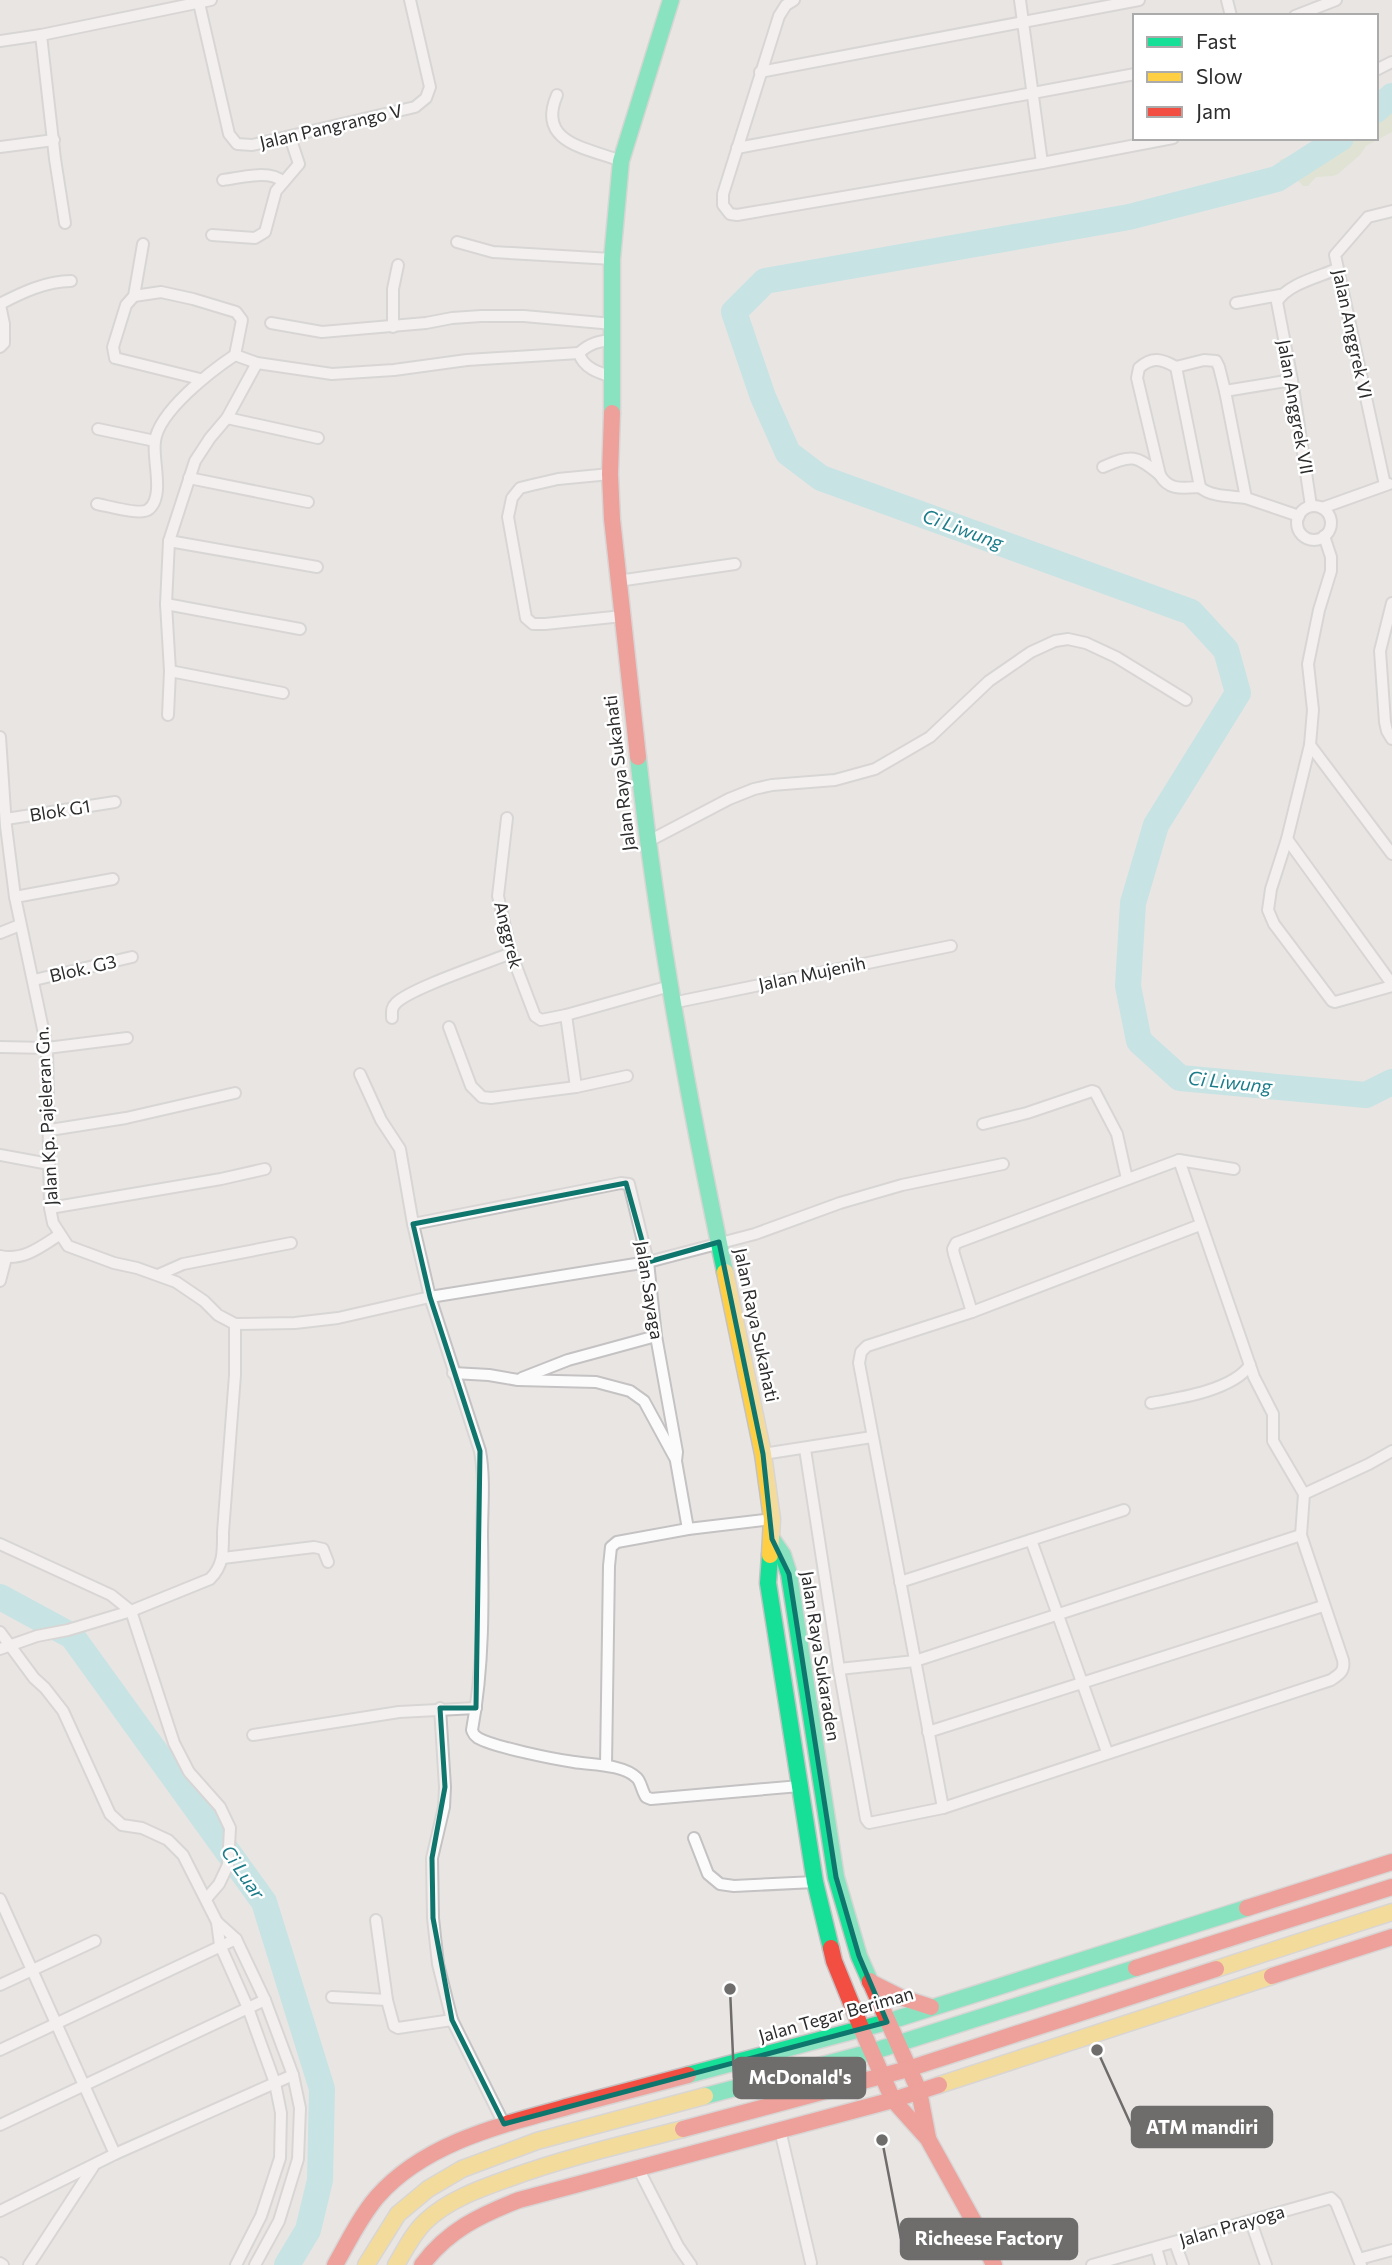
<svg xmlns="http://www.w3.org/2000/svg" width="1392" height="2265" font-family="Commissioner,sans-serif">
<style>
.green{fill:#d5e1bf}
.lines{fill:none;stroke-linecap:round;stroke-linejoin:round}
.river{stroke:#9ee1e3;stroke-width:26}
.street-casing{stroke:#c4c2c3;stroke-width:14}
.fast-casing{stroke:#c4c2c3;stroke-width:19}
.slow-casing{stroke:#c4c2c3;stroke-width:19}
.jam-casing{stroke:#c4c2c3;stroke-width:19}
.street{stroke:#fcfbfb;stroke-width:10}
.fast{stroke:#16e098;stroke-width:16}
.slow{stroke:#ffcf43;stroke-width:16}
.jam{stroke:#f24e42;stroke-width:16}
.marked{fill:none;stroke:#0f766e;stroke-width:5;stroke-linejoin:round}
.labels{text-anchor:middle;stroke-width:5;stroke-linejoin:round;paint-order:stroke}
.street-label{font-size:18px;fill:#2c2c2c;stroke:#fff}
.water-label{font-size:19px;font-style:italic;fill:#1b7d8a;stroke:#fff}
.leader{fill:none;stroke:#6e6d6c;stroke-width:2.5}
.callout-dot{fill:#6e6d6c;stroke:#fff;stroke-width:2.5}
.callout{fill:#6e6d6c;stroke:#6e6d6c;stroke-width:2.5}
.callout-label{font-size:19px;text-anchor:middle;font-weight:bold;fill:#fff}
</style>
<rect width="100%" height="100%" fill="#e9e5e3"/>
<polygon class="green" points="1392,84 1392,132 1366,146 1360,155 1338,174 1333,176 1316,177 1308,186 1303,186 1279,160 1293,156 1326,138 1376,138 1376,98"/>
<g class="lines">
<g class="river">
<polyline points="1376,110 1392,96"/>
<polyline points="1341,138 1277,179 1129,217 765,281 734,312 763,397 788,453 821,478 1191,612 1226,650 1238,693 1156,825 1133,903 1128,986 1139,1041 1180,1078 1366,1095 1392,1082"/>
<polyline points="0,1597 72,1636 264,1902 322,2089 320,2180 308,2230 287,2265"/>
</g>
<defs>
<g id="street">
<polyline points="794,0 786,5 779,16 723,194 723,205 730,214 737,215 1042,163 1173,138"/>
<polyline points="1020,0 1042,163"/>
<polyline points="1227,0 1231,16"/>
<polyline points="199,3 229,134 237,144 252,145 415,107 426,98 430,87 410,0"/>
<polyline points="1295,16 1336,0"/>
<polyline points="41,35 55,159 65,223"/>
<polyline points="0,41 41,35 211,0"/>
<polyline points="1376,70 1392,62"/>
<polyline points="760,72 1139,0"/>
<path d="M557,95C536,143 587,148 621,161"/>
<polyline points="0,147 54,140"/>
<polyline points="737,148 1135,74"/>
<path d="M223,180C240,178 270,169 283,182"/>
<polyline points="212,235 255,238 265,232 276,191 299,164 290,137"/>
<polyline points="457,242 493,252 612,259"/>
<polyline points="143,244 134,296 126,305 113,347 115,358 200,379"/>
<polyline points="134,296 161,292 193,299 236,312 242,320 235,355"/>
<polyline points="1236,303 1280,295"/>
<path d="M0,304C21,293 46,281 71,281"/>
<polyline points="0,305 4,324 4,343 0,347"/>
<polyline points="271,323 322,332 426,323 452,318 481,316 524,316 613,324"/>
<polyline points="393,327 393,289 398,265"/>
<path d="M1176,367L1200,487C1210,497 1232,496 1246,498"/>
<path d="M613,377C599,373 583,368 579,353C590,343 599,341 613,340"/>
<polyline points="1225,391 1292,380"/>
<polyline points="227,418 318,438"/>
<polyline points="98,429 155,441"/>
<path d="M1103,467C1132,454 1136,455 1160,475"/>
<polyline points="610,474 558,479 532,485 520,488 512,498 508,517 526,618 533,624 545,624 623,616"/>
<polyline points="189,478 308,502"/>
<polyline points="1385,485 1335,255 1368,217 1392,211"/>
<path d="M1200,487C1183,488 1169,491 1160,475L1137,378L1139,368C1152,356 1162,359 1176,367L1204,360L1216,361L1219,367L1225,391L1246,498L1299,516"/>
<path d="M97,504C108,506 142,516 149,509C165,496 152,459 155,441C159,411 211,371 235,355L257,363L332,374L394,370L467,360L579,353"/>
<path d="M1311,506L1292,380L1277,302C1287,284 1319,277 1337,269"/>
<circle cx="1314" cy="523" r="17"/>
<polyline points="1322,508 1389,484"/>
<polyline points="1324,536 1331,557 1331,571 1319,610 1308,664 1313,710 1310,745 1287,839 1271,889 1268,910 1274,924 1332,1001 1335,1002 1392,986"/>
<polyline points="169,541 317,567"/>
<polyline points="618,581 735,564"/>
<polyline points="1392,603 1380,651 1385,722 1387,731 1392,739"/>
<polyline points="166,604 300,629"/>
<polyline points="170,671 283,693"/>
<polyline points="168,715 170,671 166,604 169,541 195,461 210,438 227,418 257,363"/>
<polyline points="0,737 6,826 15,897 47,1048 50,1208 53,1223 68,1246 114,1263 137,1268 176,1282 204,1301 218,1315 235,1324 295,1323 338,1318 430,1297 648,1262 755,1234 840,1203 902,1185 1003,1164"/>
<polyline points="1310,745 1392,854"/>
<polyline points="507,818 498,896 511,953 535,1016 541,1020 566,1015 670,986"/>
<polyline points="6,819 115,802"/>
<polyline points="1287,839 1392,984"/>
<polyline points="647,842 729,799 754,789 772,785 835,780 875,769 930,737 989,681 1031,652 1055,641 1068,639 1086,643 1116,657 1186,700"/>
<polyline points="15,897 113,879"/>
<polyline points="0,933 20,925"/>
<polyline points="34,980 132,957"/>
<polyline points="672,1003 951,946"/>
<polyline points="566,1015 576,1087 627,1076"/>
<path d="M392,1018C392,1012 391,1008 396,1003C411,988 487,963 511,953"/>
<polyline points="449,1027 471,1086 482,1097 491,1098 576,1087"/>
<polyline points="0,1047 47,1048 127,1038"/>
<path d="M360,1074L381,1120L400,1149L413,1224L430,1297L480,1451C485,1479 482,1507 482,1536C483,1601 484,1666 472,1730C474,1735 473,1734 478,1738C494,1747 553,1759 574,1762C592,1765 623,1764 637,1778C641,1782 642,1791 646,1797L651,1799L800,1786"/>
<polyline points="983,1124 1027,1113 1092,1091 1095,1092 1117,1134 1127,1179"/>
<polyline points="50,1130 126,1118 235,1093"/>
<polyline points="0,1155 49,1164"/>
<polyline points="1179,1160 1234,1169"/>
<polyline points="50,1208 221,1179 265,1169"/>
<polyline points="413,1224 621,1183 629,1184 648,1262 656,1336 677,1452 676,1461 688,1529"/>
<path d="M0,1256C23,1261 41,1247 59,1235"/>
<polyline points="158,1275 183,1264 291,1243"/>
<polyline points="0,1281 6,1258"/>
<polyline points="453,1373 489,1375 518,1380 596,1382 630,1391 644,1401 675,1458"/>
<polyline points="522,1378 568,1360 656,1336"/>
<path d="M1151,1403C1180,1398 1233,1390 1250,1365"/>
<path d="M805,1449L839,1669L866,1819L869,1823L943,1808L1331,1680C1340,1674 1345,1671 1343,1660L1301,1535L1304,1494L1273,1441V1414L1254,1377L1179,1160L956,1243L953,1249L954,1254L972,1312"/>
<polyline points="763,1454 872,1437"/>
<polyline points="1304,1494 1369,1464 1392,1451"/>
<polyline points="1031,1540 1107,1752"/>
<polyline points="0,1544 111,1595 131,1611 174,1743 189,1772 220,1807 230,1828 228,1865 219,1884 206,1899"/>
<polyline points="223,1558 314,1547 323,1549 328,1562"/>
<polyline points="900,1582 1124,1510"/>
<polyline points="0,1632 34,1678 45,1688 63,1711 110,1814 122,1825 142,1828 168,1840 183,1855 217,1922 220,1945 248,2008 275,2083 281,2113 280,2158 261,2216 236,2265"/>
<path d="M0,1649L37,1636L68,1630L131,1611L210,1579C224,1565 223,1551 223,1532L235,1375V1324"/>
<polyline points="839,1669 915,1661 1301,1535"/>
<polyline points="440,1708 445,1787 444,1807 432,1858 433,1918 438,1964 452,2020 504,2124"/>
<polyline points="928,1732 1323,1606"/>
<polyline points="253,1735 399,1712 476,1708"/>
<polyline points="606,1765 609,1566 611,1547 617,1542 688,1529 772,1519"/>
<polyline points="943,1808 859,1363 861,1352 867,1346 972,1312 1200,1225"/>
<polyline points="694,1838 708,1874 720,1884 734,1886 815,1882"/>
<polyline points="0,1899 115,2154"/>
<polyline points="376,1920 387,2000 394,2026 398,2028 452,2020"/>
<polyline points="217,1922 236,1939 265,2000 293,2075 300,2108 298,2159 279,2221 255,2265"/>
<polyline points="0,1985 95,1941"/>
<polyline points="332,1997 387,2000"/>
<polyline points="0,2050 236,1939"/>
<polyline points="0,2125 265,2000"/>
<polyline points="780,2130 811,2263"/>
<polyline points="638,2168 678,2246 691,2265"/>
<polyline points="0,2211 115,2154 293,2075"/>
<polyline points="1251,2222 1266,2265"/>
<polyline points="1175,2243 1183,2265"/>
<polyline points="1156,2248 1161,2265"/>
<polyline points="1359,2259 1392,2250"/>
<polyline points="0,2263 3,2265"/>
<polyline points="29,2265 93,2167"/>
<polyline points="1092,2265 1331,2198 1336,2203 1361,2265"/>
</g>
<g id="fast">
<polyline points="612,413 612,259 621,161 671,0"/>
<path d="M638,757C657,931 689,1102 725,1272"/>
<polyline points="772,1539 783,1555 789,1574 836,1877 859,1956 870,1981"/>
<polyline points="770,1555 768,1583 815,1882 831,1948"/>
<polyline points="688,2075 887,2022 1247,1908"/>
<polyline points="705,2096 871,2052 1136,1968"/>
</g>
<g id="slow">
<polyline points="725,1272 763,1454 772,1519 770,1555"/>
<polyline points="1216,1969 1392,1912"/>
<polyline points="939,2085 1272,1976"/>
<polyline points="366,2265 398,2214 428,2189 462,2169 537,2141 705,2096"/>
<path d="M396,2265C405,2250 413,2233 426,2221C448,2200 479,2189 507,2179C564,2158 624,2144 683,2129"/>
</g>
<g id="jam">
<polyline points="612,413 610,474 612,519 638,757"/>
<polyline points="1247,1908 1392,1862"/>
<polyline points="831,1948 834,1961 862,2030 893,2100 928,2139 974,2222 994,2265"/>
<polyline points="1136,1968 1392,1887"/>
<polyline points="1272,1976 1392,1937"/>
<polyline points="870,1981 919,2091 928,2138"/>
<polyline points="870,1982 900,1997 931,2007"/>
<polyline points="683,2129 908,2069 1216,1969"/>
<path d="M335,2265C348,2242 360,2217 377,2197C426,2141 506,2124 574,2105C612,2095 650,2085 688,2075"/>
<path d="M422,2265C447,2231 480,2215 519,2200L893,2100L939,2085"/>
</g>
</defs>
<use href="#street" class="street-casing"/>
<use href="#fast" class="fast-casing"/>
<use href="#slow" class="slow-casing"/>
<use href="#jam" class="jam-casing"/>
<use href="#street" class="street"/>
<use href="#fast" class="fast"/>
<use href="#slow" class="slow"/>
<use href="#jam" class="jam"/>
</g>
<path d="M0 0H1392V2265H0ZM626,1183L648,1262L719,1242L763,1454L772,1539L789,1574L836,1877L859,1956L887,2022L504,2124L452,2020L433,1918L432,1858L445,1787L440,1708H476L480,1451L430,1297L413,1224Z" fill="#e9e5e3" fill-opacity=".55" fill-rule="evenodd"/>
<path class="marked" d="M626,1183L648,1262L719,1242L763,1454L772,1539L789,1574L836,1877L859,1956L887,2022L504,2124L452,2020L433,1918L432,1858L445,1787L440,1708H476L480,1451L430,1297L413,1224Z"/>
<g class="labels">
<g class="street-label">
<text transform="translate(331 127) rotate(-13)" y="6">Jalan Pangrango V</text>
<text transform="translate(1352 334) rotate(78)" y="6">Jalan Anggrek VI</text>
<text transform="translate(1295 407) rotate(80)" y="6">Jalan Anggrek VII</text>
<text transform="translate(620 773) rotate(-97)" y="6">Jalan Raya Sukahati</text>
<text transform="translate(60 811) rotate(-9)" y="6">Blok G1</text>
<text transform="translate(508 935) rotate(76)" y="6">Anggrek</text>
<text transform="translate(83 969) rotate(-13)" y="6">Blok. G3</text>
<text transform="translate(812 974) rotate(-12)" y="6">Jalan Mujenih</text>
<text transform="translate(47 1116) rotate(-93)" y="6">Jalan Kp. Pajeleran Gn.</text>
<text transform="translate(649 1290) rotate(81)" y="6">Jalan Sayaga</text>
<text transform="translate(756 1325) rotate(78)" y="6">Jalan Raya Sukahati</text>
<text transform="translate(820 1656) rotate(81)" y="6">Jalan Raya Sukaraden</text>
<text transform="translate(836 2015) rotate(-16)" y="6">Jalan Tegar Beriman</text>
<text transform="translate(1232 2226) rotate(-16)" y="6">Jalan Prayoga</text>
</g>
<g class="water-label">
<text transform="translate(963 529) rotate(20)" y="7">Ci Liwung</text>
<text transform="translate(1230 1082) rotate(6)" y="7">Ci Liwung</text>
<text transform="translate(243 1872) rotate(55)" y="7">Ci Luar</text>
</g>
</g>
<path class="leader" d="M730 1989L734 2078M1097 2050L1132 2127M882 2140L901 2239"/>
<g class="callout-dot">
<circle cx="730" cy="1989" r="7"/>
<circle cx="1097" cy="2050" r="7"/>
<circle cx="882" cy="2140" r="7"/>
</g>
<g class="callout">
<rect x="734" y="2058" width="131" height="40" rx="7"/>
<rect x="1132" y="2107" width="140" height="40" rx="7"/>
<rect x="901" y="2219" width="176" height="40" rx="7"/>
</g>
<g class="callout-label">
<text x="800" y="2084">McDonald's</text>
<text x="1202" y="2134">ATM mandiri</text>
<text x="989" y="2245">Richeese Factory</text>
</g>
<rect x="1133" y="14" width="245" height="126" fill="#ffffff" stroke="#ababab" stroke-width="2"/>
<rect x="1147" y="37" width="35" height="10" fill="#16e098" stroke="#ababab" stroke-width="2"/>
<text x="1196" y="49" font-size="21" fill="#2c2c2c">Fast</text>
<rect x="1147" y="72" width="35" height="10" fill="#ffcf43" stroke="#ababab" stroke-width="2"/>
<text x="1196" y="84" font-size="21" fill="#2c2c2c">Slow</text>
<rect x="1147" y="107" width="35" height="10" fill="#f24e42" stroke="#ababab" stroke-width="2"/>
<text x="1196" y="119" font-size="21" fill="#2c2c2c">Jam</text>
</svg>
